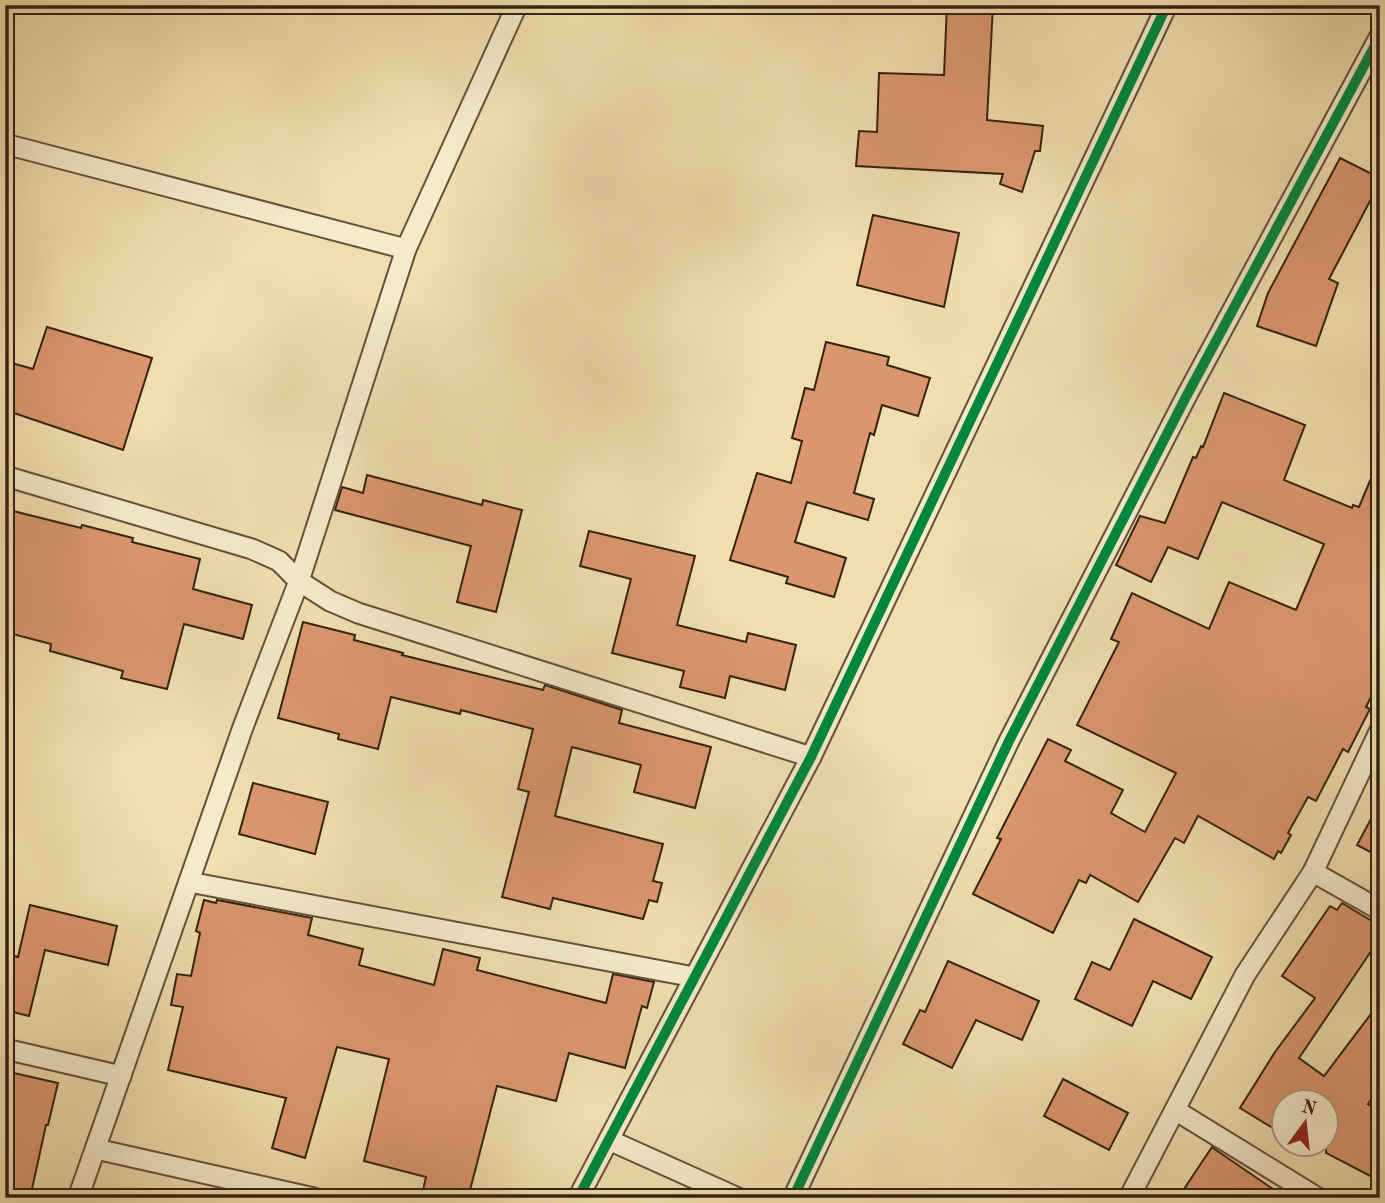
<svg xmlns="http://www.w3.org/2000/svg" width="1385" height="1203" font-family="'Old Standard TT',serif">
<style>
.building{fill:#db966e;stroke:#342213;stroke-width:2}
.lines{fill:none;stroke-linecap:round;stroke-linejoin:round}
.minor-casing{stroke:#63513a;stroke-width:23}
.minor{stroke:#f5eaca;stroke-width:19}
.cycleway-casing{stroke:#f5eaca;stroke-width:15}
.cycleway{stroke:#00873e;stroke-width:10}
</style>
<rect width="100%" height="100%" fill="#f0deae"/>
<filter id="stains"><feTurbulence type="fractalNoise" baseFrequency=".00286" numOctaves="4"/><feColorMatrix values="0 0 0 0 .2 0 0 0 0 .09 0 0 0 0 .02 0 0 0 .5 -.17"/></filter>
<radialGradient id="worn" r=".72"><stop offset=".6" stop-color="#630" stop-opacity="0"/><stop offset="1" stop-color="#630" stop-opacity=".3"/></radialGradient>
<g class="building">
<polygon points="947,5 993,5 987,120 1043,126 1040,151 1035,151 1022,192 1000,184 1003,174 856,166 859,131 877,132 879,73 944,75"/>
<polygon points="1340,158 1380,178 1380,182 1329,279 1338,283 1316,346 1257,326 1268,293"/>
<polygon points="873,215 959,233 944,307 857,285"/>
<polygon points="47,327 152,358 123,450 5,410 5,361 33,369"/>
<polygon points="826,342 889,357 887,365 930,378 918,416 882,405 874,435 870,433 854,493 874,499 868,520 807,502 795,542 846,558 834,597 786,583 788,577 730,560 757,473 791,483 802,441 792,438 805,388 814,390"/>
<polygon points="1224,393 1305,425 1284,480 1352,508 1353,505 1359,507 1380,457 1380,679 1366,707 1370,709 1348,752 1343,749 1316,801 1308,797 1288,833 1291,835 1281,853 1278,851 1274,859 1198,816 1184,843 1175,838 1138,902 1090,875 1086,883 1079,880 1053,933 973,894 1001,839 997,838 1048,739 1071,750 1065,761 1123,790 1111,813 1145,832 1176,773 1077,725 1119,642 1111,639 1132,593 1209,629 1229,582 1296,610 1324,544 1222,502 1198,559 1168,547 1151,582 1116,565 1140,516 1165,523 1193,457 1196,458 1201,446 1203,447"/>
<polygon points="367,475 482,505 483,500 522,510 496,612 457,602 471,546 335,510 342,487 363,493"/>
<polygon points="5,509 81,528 82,525 133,538 132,542 200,559 193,589 252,605 243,639 184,624 167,689 121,678 123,671 50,651 51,644 5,632"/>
<polygon points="589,531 695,556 677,625 746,642 748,633 796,645 785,690 730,676 725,698 680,687 684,671 612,653 631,579 580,566"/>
<polygon points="303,622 355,635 354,640 403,653 402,655 543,690 545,685 622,710 619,723 711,747 695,808 634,792 641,765 572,747 555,816 663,844 653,881 662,883 657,902 649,900 643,919 553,898 550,909 502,897 529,792 518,789 533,729 461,710 460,714 391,697 378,749 338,739 339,734 278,718"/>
<polygon points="253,783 328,802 315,854 239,834"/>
<polygon points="1380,802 1380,857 1357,845"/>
<polygon points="204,900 216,903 217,900 312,918 308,935 363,949 359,965 434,985 443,949 480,958 477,970 606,1003 613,974 654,982 647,1008 642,1006 625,1068 569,1053 556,1101 497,1086 468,1198 453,1198 423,1190 426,1177 364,1161 389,1059 337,1047 305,1158 272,1148 286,1098 168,1070 183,1007 171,1005 177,974 191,976 200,933 196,931"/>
<polygon points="1342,903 1380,926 1380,938 1299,1058 1324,1076 1380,1002 1380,1086 1368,1104 1380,1110 1380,1181 1326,1153 1326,1102 1284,1102 1284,1135 1240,1108 1275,1052 1315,998 1282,976 1330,906 1337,910"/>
<polygon points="30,905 117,926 108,965 45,950 29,1016 5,1010 5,954 18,957"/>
<polygon points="1134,919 1212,957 1191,999 1153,981 1132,1026 1075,999 1092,962 1110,970"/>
<polygon points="948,961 1039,1001 1022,1040 976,1020 952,1068 903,1044 920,1010 925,1012"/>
<polygon points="5,1071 58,1083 48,1125 46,1125 30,1198 5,1198"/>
<polygon points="1063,1079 1128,1113 1109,1150 1044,1116"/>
<polygon points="1212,1147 1213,1148 1286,1198 1178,1198"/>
</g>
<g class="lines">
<defs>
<g id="minor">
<polyline points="5,144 406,249"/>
<polyline points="5,476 252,549 279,561 299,581 330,601 358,613 811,757"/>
<polyline points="1313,872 1380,910"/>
<polyline points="189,882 694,977"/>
<polyline points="5,1049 121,1076"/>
<polyline points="1175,1110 1318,1198"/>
<polyline points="609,1140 738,1198"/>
<polyline points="96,1149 314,1198"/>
<polyline points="78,1198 243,727 299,581 406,249 517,5"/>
<polyline points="578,1198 811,757 1167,5"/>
<polyline points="793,1198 1009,741 1187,395 1380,36"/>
<polyline points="1129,1198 1245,975 1313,872 1380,730"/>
</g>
</defs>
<use href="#minor" class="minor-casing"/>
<use href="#minor" class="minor"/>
<defs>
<g id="cycleway">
<polyline points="578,1198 811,757 1167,5"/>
<polyline points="793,1198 1009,741 1187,395 1380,36"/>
</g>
</defs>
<use href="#cycleway" class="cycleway-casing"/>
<use href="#cycleway" class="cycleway"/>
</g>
<rect width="1385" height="1203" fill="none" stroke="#f0deae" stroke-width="28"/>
<rect x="7" y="7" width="1371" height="1189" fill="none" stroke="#342213" stroke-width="3.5"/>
<rect x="14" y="14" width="1357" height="1175" fill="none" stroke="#342213" stroke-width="2"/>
<g transform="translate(1305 1123) rotate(15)"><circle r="33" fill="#f5eaca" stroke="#a89a81" stroke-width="2"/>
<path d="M0-5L12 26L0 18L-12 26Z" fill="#8f2418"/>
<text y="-10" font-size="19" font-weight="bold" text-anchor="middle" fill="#342213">N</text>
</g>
<rect width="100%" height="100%" filter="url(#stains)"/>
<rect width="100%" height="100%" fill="url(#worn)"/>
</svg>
